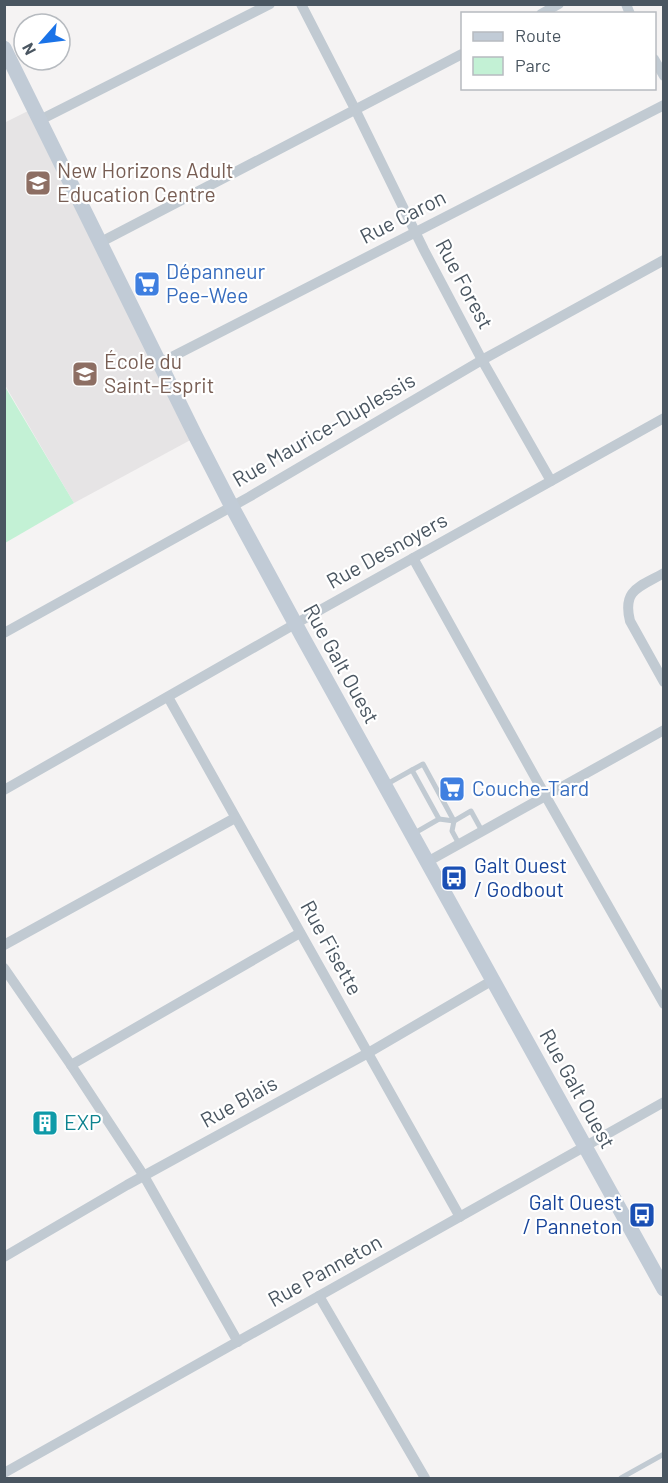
<svg xmlns="http://www.w3.org/2000/svg" width="668" height="1483" font-family="Barlow,sans-serif">
<style>
.education{fill:#e6e4e5}
.green{fill:#c3f1d5}
.lines{fill:none;stroke-linecap:round;stroke-linejoin:round}
.lane{stroke:#c1cad2;stroke-width:5}
.street{stroke:#c1cad2;stroke-width:10}
.secondary{stroke:#c1cbd6;stroke-width:15}
.labels{text-anchor:middle;stroke-width:4.5;stroke-linejoin:round;paint-order:stroke}
.education-label{font-size:21px;fill:#785e54;stroke:#fff;text-anchor:start}
.street-label{font-size:21px;fill:#4a5661;stroke:#fff}
.shop-label{font-size:21px;fill:#366cbe;stroke:#fff;text-anchor:start}
.transit-label{font-size:21px;fill:#164399;stroke:#fff;text-anchor:start}
.culture-label{font-size:21px;fill:#0d838f;stroke:#fff;text-anchor:start}
</style>
<rect width="100%" height="100%" fill="#f5f3f3"/>
<polygon class="education" points="34,108 196,437 74,503 5,385 4,123"/>
<polygon class="green" points="4,385 74,503 5,543 4,543"/>
<g class="lines">
<g class="lane">
<polyline points="412,770 423,764 454,821 452,831 459,844"/>
<polyline points="387,784 412,770 439,819 413,834"/>
<polyline points="439,819 454,821 471,811 482,831"/>
<polyline points="621,1478 664,1454"/>
</g>
<g class="street">
<polyline points="301,4 355,109 424,250 482,360 551,481"/>
<polyline points="626,4 630,14"/>
<polyline points="541,14 559,4"/>
<polyline points="654,59 664,76"/>
<polyline points="40,120 270,4"/>
<polyline points="99,243 462,54"/>
<polyline points="160,363 664,105"/>
<polyline points="413,558 545,795 664,1004"/>
<path d="M664,573C640,587 622,589 630,621L664,682"/>
<polyline points="4,633 249,497 482,360 664,260"/>
<polyline points="168,697 460,1217"/>
<polyline points="4,790 295,624 664,418"/>
<polyline points="427,862 664,730"/>
<polyline points="4,945 235,818"/>
<polyline points="4,968 71,1065 144,1176 238,1342"/>
<polyline points="71,1065 300,933"/>
<polyline points="4,1257 127,1185 368,1053 493,980"/>
<polyline points="319,1296 425,1478"/>
<polyline points="4,1473 664,1102"/>
</g>
<polyline class="secondary" points="4,48 196,437 232,507 302,636 664,1289"/>
</g>
<defs>
<symbol id="school-square" viewBox="-11 -11 22 22"><rect x="-9" y="-9" width="18" height="18" rx="4" fill="#8d6e63" stroke="#fff"/><path d="M0-5L7-2L0 1L-7-2ZM-4 1L0 2.5L4 1V4Q0 6-4 4Z" fill="#fff"/></symbol>
<symbol id="supermarket-square" viewBox="-11 -11 22 22"><rect x="-9" y="-9" width="18" height="18" rx="4" fill="#3f7fe0" stroke="#fff"/><path d="M-6-5.5h2.5l.6 2H6L4.5 2H-2.5L-4.4-4H-6ZM-1.5 3.2a1.3 1.3 0 1 0 .1 0ZM3 3.2a1.3 1.3 0 1 0 .1 0Z" fill="#fff"/></symbol>
<symbol id="bus-square" viewBox="-11 -11 22 22"><rect x="-9" y="-9" width="18" height="18" rx="4" fill="#1a4fb4" stroke="#fff"/><path d="M-5-6H5V4H4V6H2V4H-2V6H-4V4H-5ZM-3.5-4V0h7V-4ZM-3.5 1.2v1.5H-2V1.2ZM2 1.2v1.5H3.5V1.2Z" fill="#fff"/></symbol>
<symbol id="building-square" viewBox="-11 -11 22 22"><rect x="-9" y="-9" width="18" height="18" rx="4" fill="#0f9aa8" stroke="#fff"/><path d="M-4-6H4V6H1V3H-1V6H-4ZM-2.5-4.3h1.7v1.8h-1.7ZM.8-4.3h1.7v1.8H.8ZM-2.5-1h1.7V.8h-1.7ZM.8-1h1.7V.8H.8Z" fill="#fff"/></symbol>
</defs>
<g fill-rule="evenodd">
<use href="#school-square" x="23" y="168" width="30" height="30"/>
<use href="#supermarket-square" x="132" y="269" width="30" height="30"/>
<use href="#school-square" x="70" y="359" width="30" height="30"/>
<use href="#supermarket-square" x="437" y="774" width="30" height="30"/>
<use href="#bus-square" x="439" y="863" width="30" height="30"/>
<use href="#building-square" x="30" y="1108" width="30" height="30"/>
<use href="#bus-square" x="627" y="1200" width="30" height="30"/>
</g>
<g class="labels">
<g class="education-label">
<text x="57" y="178">New Horizons Adult<tspan x="57" dy="24">Education Centre</tspan></text>
<text x="104" y="369">École du<tspan x="104" dy="24">Saint-Esprit</tspan></text>
</g>
<g class="street-label">
<text transform="translate(403 217) rotate(-27)" y="7">Rue Caron</text>
<text transform="translate(464 284) rotate(62)" y="7">Rue Forest</text>
<text transform="translate(324 430) rotate(-30)" y="7">Rue Maurice-Duplessis</text>
<text transform="translate(387 551) rotate(-29)" y="7">Rue Desnoyers</text>
<text transform="translate(341 664) rotate(61)" y="7">Rue Galt Ouest</text>
<text transform="translate(331 948) rotate(61)" y="7">Rue Fisette</text>
<text transform="translate(577 1089) rotate(61)" y="7">Rue Galt Ouest</text>
<text transform="translate(239 1102) rotate(-29)" y="7">Rue Blais</text>
<text transform="translate(325 1271) rotate(-29)" y="7">Rue Panneton</text>
</g>
<g class="shop-label">
<text x="166" y="279">Dépanneur<tspan x="166" dy="24">Pee-Wee</tspan></text>
<text x="472" y="796">Couche-Tard</text>
</g>
<g class="transit-label">
<text x="474" y="873">Galt Ouest<tspan x="474" dy="24">/ Godbout</tspan></text>
<text x="622" y="1210" text-anchor="end">Galt Ouest<tspan x="622" dy="24">/ Panneton</tspan></text>
</g>
<g class="culture-label">
<text x="64" y="1130">EXP</text>
</g>
</g>
<rect width="668" height="1483" fill="none" stroke="#4a5661" stroke-width="12"/>
<rect x="461" y="12" width="195" height="78" fill="#ffffff" stroke="#b7bbc0" stroke-width="1.5"/>
<rect x="473" y="32" width="30" height="9" fill="#c1cbd6" stroke="#b7bbc0" stroke-width="1.5"/>
<text x="515" y="42" font-size="18" fill="#4a5661">Route</text>
<rect x="473" y="57" width="30" height="18" fill="#c3f1d5" stroke="#b7bbc0" stroke-width="1.5"/>
<text x="515" y="72" font-size="18" fill="#4a5661">Parc</text>
<g transform="translate(42 42) rotate(242)"><circle r="28" fill="#ffffff" stroke="#b7bbc0" stroke-width="1.5"/>
<path d="M0-4.5L10 22L0 15L-10 22Z" fill="#1a73e8"/>
<text y="-9" font-size="16" font-weight="bold" text-anchor="middle" fill="#4a5661">N</text>
</g>
</svg>
